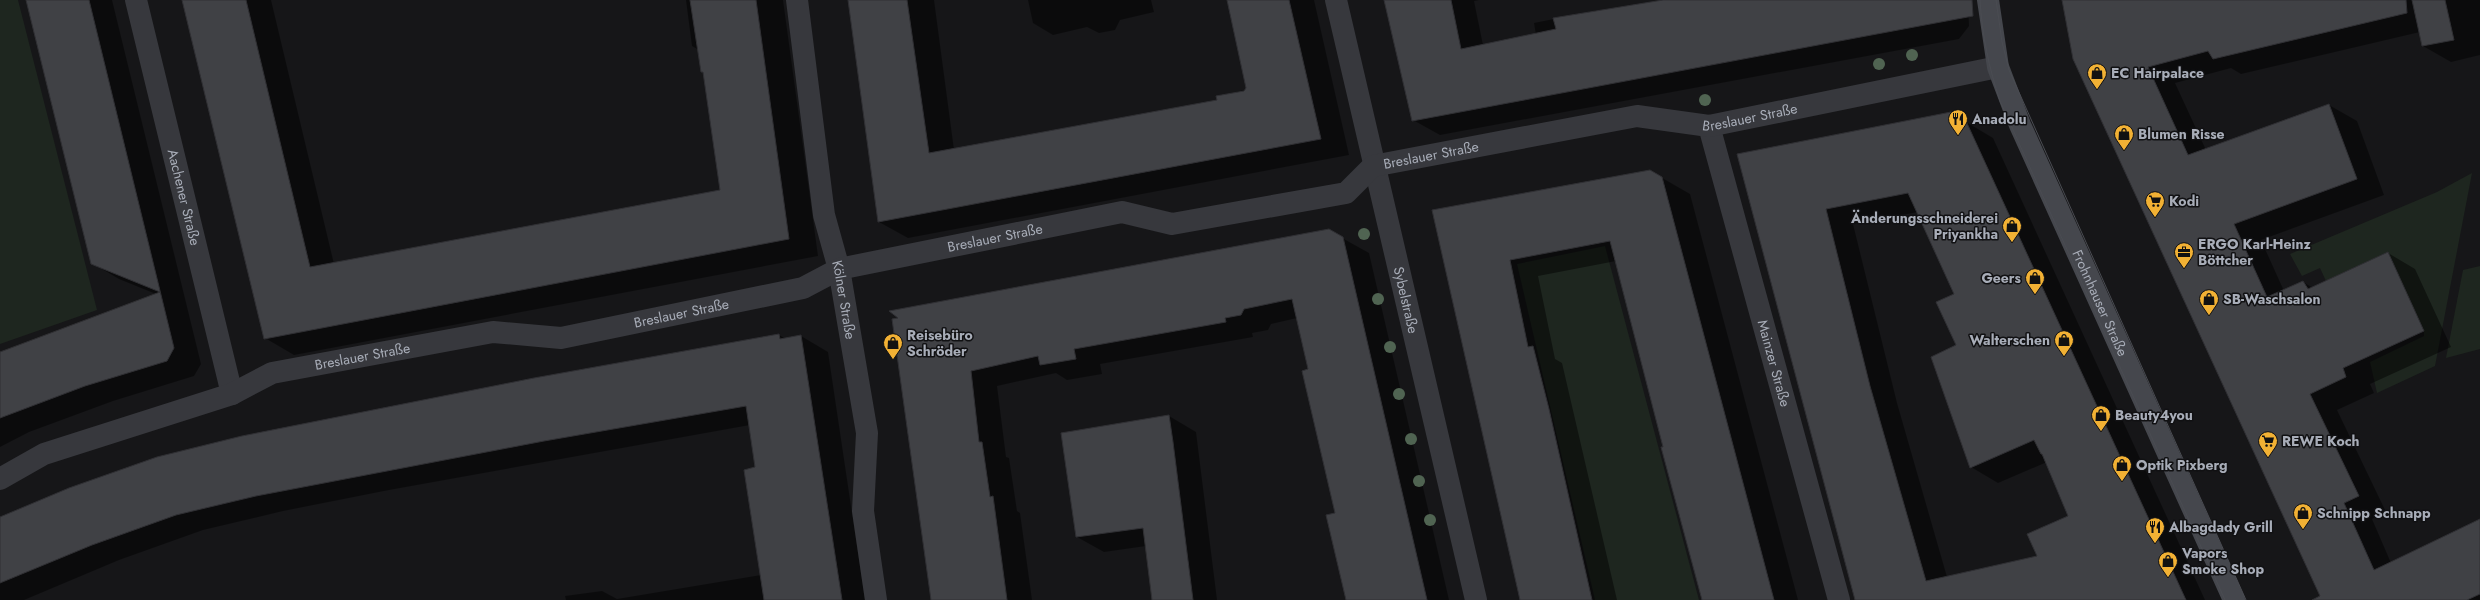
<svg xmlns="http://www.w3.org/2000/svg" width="2480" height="600" font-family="Jost,sans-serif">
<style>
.green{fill:#1e261f}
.shadow{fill:#0007;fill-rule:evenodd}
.building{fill:#404145;stroke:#303034;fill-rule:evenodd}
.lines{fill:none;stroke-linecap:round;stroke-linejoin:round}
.street{stroke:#37383d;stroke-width:22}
.secondary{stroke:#45474d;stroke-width:22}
.tram{stroke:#4a4c52;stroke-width:1}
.tree{fill:#506452}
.labels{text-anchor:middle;stroke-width:3;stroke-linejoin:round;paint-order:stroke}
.poi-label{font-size:14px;font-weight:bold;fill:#a8adb8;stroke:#111113;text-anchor:start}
.street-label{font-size:14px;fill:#a8adb8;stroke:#111113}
</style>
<rect width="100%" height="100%" fill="#161618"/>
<g class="green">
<polygon points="0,0 18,0 97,310 0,344"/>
<polygon points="2472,173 2435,366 2377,393 2370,362 2424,336 2424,331 2388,252 2326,281 2320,268 2302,276 2290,254 2437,192"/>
<polygon points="1605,246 1699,600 1595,600 1517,264"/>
<polygon points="2480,266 2480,349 2446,358 2463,270"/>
</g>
<g class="shadow">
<polygon points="39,0 112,0 201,364 194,376 113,401 29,432 0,447 0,353 156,294 119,279 92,263"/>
<polygon points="183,0 271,0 334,264 721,191 705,73 702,72 699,50 692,46 686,0 783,0 818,256 294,355 265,338"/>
<polygon points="850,0 934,0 954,150 1218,101 1217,97 1248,89 1228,0 1314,0 1349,155 908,238 879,222"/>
<polygon points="1028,0 1151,0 1154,12 1120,20 1115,30 1099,33 1087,27 1053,35 1033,23"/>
<polygon points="1385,0 1479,0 1474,1 1483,45 1536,35 1534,23 1599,10 1602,12 1669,0 1968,0 1969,26 1959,39 1440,135 1413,120"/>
<polygon points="2063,0 2480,0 2480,55 2451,62 2423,46 2420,32 2241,74 2231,68 2175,83 2206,150 2329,105 2357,121 2384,195 2261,240 2284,291 2303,282 2313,288 2388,253 2415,269 2451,347 2370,384 2374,393 2337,410 2386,512 2372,519 2391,563 2480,520 2480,600 2322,600"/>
<path d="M1951,113L1993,138L2205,600H1857L1738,155ZM1918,212L1955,295L1958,345L1971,467L1998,483L2047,462L2069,517L2039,557L1947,577L1897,403L1853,224Z"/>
<polygon points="1650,171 1690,194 1798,600 1704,600 1616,261 1538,276 1555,359 1562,363 1617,600 1522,600 1433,211"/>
<polygon points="1342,238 1369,253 1449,600 1356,600 1297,318 1271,324 1268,330 1252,333 1253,337 1100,364 1102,374 1067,380 1056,373 997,386 1006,457 1009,458 1017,511 1020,513 1032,600 933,600 893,320"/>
<polygon points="779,335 786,339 801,336 828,352 865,600 566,600 565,596 602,591 617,599 761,575 756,468 750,425 389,490 283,511 203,530 119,560 24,600 0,600 0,518"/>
<polygon points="1169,416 1196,432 1217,600 1153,600 1146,546 1104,552 1077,537"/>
</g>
<g class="building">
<polygon points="26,0 89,0 174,348 167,361 85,386 0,418 0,352 160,292 91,264"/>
<polygon points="182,0 246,0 310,267 720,190 703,72 701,72 690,0 756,0 789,239 264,339"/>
<polygon points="848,0 907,0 929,153 1217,100 1216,96 1244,91 1246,88 1227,0 1289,0 1321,139 878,222"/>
<polygon points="1384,0 1451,0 1461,49 1556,29 1553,18 1663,0 1972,0 1973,16 1412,121"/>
<polygon points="2062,0 2406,0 2407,13 2213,59 2208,51 2148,67 2188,155 2329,104 2357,179 2234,224 2267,297 2303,281 2308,289 2388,252 2424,331 2343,368 2346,377 2310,394 2359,496 2344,503 2374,570 2480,519 2480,594 2467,600 2312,600 2320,596 2073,59"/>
<polygon points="2412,0 2445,0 2454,40 2422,46"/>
<path d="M1951,112L1966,121L2186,600H1855L1737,154ZM1908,193L1954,294L1936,302L1956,345L1931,357L1970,468L2034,440L2041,454H2042L2068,516L2027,534L2037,556L1926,581L1870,386L1826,209Z"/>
<polygon points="1650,170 1662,177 1774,600 1702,600 1661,447 1663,447 1610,241 1510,260 1528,347 1533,346 1549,409 1592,600 1520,600 1432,210"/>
<polygon points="1329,229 1343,237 1427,600 1346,600 1326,515 1335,513 1302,371 1308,369 1292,299 1244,309 1241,315 1225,318 1226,322 1074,349 1076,359 1040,365 1038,356 971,371 979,442 982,442 990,497 993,496 1007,600 931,600 892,319 898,318 889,311"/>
<polygon points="779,334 780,339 801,335 842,600 764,600 744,470 755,467 746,406 544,441 256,496 176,515 92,545 0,583 0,517 69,488 157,457 242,436 534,378"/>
<polygon points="1169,415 1173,442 1193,600 1152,600 1143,528 1076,537 1061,433"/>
</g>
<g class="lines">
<g class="street">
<path id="s1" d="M136,0L232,394"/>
<path id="s2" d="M797,0L824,215L839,269L867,433L863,511L876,600"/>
<path id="s3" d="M1336,0L1476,600"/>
<path id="s4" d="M1709,126L1839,600"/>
<path id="s5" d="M0,479L44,454L232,394L272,373L493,332L561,338L803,288L839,269L1122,212L1172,224L1346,193L1373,166L1637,116L1709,126L1998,67"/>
</g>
<path class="secondary" id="s6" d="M1988,0L1998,67L2020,125L2234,600"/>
<g class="tram">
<path d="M1980,0C1982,35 1989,68 2000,101L2225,600"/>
<polyline points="1996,0 2002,42 2009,70 2246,600"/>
</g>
</g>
<g class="tree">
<circle cx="1912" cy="55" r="6"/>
<circle cx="1879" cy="64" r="6"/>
<circle cx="1705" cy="100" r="6"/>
<circle cx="1364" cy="234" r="6"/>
<circle cx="1378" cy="299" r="6"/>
<circle cx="1390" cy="347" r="6"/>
<circle cx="1399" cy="394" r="6"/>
<circle cx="1411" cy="439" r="6"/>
<circle cx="1419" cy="481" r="6"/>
<circle cx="1430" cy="520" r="6"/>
</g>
<defs>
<symbol id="shop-pin" viewBox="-11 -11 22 30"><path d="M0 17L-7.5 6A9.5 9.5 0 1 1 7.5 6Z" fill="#f2b134" stroke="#111113"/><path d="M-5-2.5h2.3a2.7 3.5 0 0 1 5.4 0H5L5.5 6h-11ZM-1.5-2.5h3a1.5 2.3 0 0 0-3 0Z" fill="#111"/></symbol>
<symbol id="restaurant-pin" viewBox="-11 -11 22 30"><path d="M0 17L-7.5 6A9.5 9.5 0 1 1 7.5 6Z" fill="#f2b134" stroke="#111113"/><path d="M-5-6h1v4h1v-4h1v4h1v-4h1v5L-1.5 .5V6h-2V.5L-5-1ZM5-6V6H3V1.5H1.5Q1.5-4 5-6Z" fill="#111"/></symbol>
<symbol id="supermarket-pin" viewBox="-11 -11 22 30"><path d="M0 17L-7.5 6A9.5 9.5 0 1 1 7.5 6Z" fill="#f2b134" stroke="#111113"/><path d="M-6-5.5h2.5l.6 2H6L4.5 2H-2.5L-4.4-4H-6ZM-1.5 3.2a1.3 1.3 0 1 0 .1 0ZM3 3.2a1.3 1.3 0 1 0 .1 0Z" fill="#111"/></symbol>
<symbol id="office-pin" viewBox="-11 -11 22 30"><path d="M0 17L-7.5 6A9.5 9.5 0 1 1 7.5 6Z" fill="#f2b134" stroke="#111113"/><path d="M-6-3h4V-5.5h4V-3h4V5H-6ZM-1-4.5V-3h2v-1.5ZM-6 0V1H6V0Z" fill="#111"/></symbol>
</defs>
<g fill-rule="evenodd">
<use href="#shop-pin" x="2086" y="62" width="22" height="30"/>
<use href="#restaurant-pin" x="1947" y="108" width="22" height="30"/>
<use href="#shop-pin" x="2113" y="123" width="22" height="30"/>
<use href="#supermarket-pin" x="2144" y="190" width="22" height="30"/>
<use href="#shop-pin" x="2001" y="215" width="22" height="30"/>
<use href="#office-pin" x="2173" y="241" width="22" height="30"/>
<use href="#shop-pin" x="2024" y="267" width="22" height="30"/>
<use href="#shop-pin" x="2198" y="288" width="22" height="30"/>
<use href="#shop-pin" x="2053" y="329" width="22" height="30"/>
<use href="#shop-pin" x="882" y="332" width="22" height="30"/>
<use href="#shop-pin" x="2090" y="404" width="22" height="30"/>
<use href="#supermarket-pin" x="2257" y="430" width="22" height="30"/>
<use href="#shop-pin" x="2111" y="454" width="22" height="30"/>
<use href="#shop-pin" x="2292" y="502" width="22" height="30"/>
<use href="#restaurant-pin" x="2144" y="516" width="22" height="30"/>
<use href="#shop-pin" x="2157" y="550" width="22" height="30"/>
</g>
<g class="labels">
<g class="poi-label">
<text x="2111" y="78">EC Hairpalace</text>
<text x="1972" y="124">Anadolu</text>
<text x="2138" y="139">Blumen Risse</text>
<text x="2169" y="206">Kodi</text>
<text x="1998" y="223" text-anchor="end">Änderungsschneiderei<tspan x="1998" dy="16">Priyankha</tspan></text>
<text x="2198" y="249">ERGO Karl-Heinz<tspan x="2198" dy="16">Böttcher</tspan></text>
<text x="2021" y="283" text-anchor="end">Geers</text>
<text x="2223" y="304">SB-Waschsalon</text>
<text x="907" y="340">Reisebüro<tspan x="907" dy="16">Schröder</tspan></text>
<text x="2050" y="345" text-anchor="end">Walterschen</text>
<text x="2115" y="420">Beauty4you</text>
<text x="2282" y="446">REWE Koch</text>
<text x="2136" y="470">Optik Pixberg</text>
<text x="2317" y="518">Schnipp Schnapp</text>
<text x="2169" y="532">Albagdady Grill</text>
<text x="2182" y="558">Vapors<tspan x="2182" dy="16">Smoke Shop</tspan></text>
</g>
<g class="street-label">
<text dy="5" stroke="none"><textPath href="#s5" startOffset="1812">Breslauer Straße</textPath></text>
<text dy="5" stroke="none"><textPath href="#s5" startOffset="1488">Breslauer Straße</textPath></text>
<text dy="5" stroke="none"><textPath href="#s1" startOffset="203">Aachener Straße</textPath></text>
<text dy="5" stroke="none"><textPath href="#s5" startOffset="1033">Breslauer Straße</textPath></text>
<text dy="5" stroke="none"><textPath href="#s2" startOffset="304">Kölner Straße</textPath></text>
<text dy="5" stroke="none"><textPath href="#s3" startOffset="308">Sybelstraße</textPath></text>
<text dy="5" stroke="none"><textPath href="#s6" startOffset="325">Frohnhauser Straße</textPath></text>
<text dy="5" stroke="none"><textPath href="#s5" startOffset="709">Breslauer Straße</textPath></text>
<text dy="5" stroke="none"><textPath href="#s5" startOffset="385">Breslauer Straße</textPath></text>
<text dy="5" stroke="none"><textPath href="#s4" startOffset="246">Mainzer Straße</textPath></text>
</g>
</g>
</svg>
